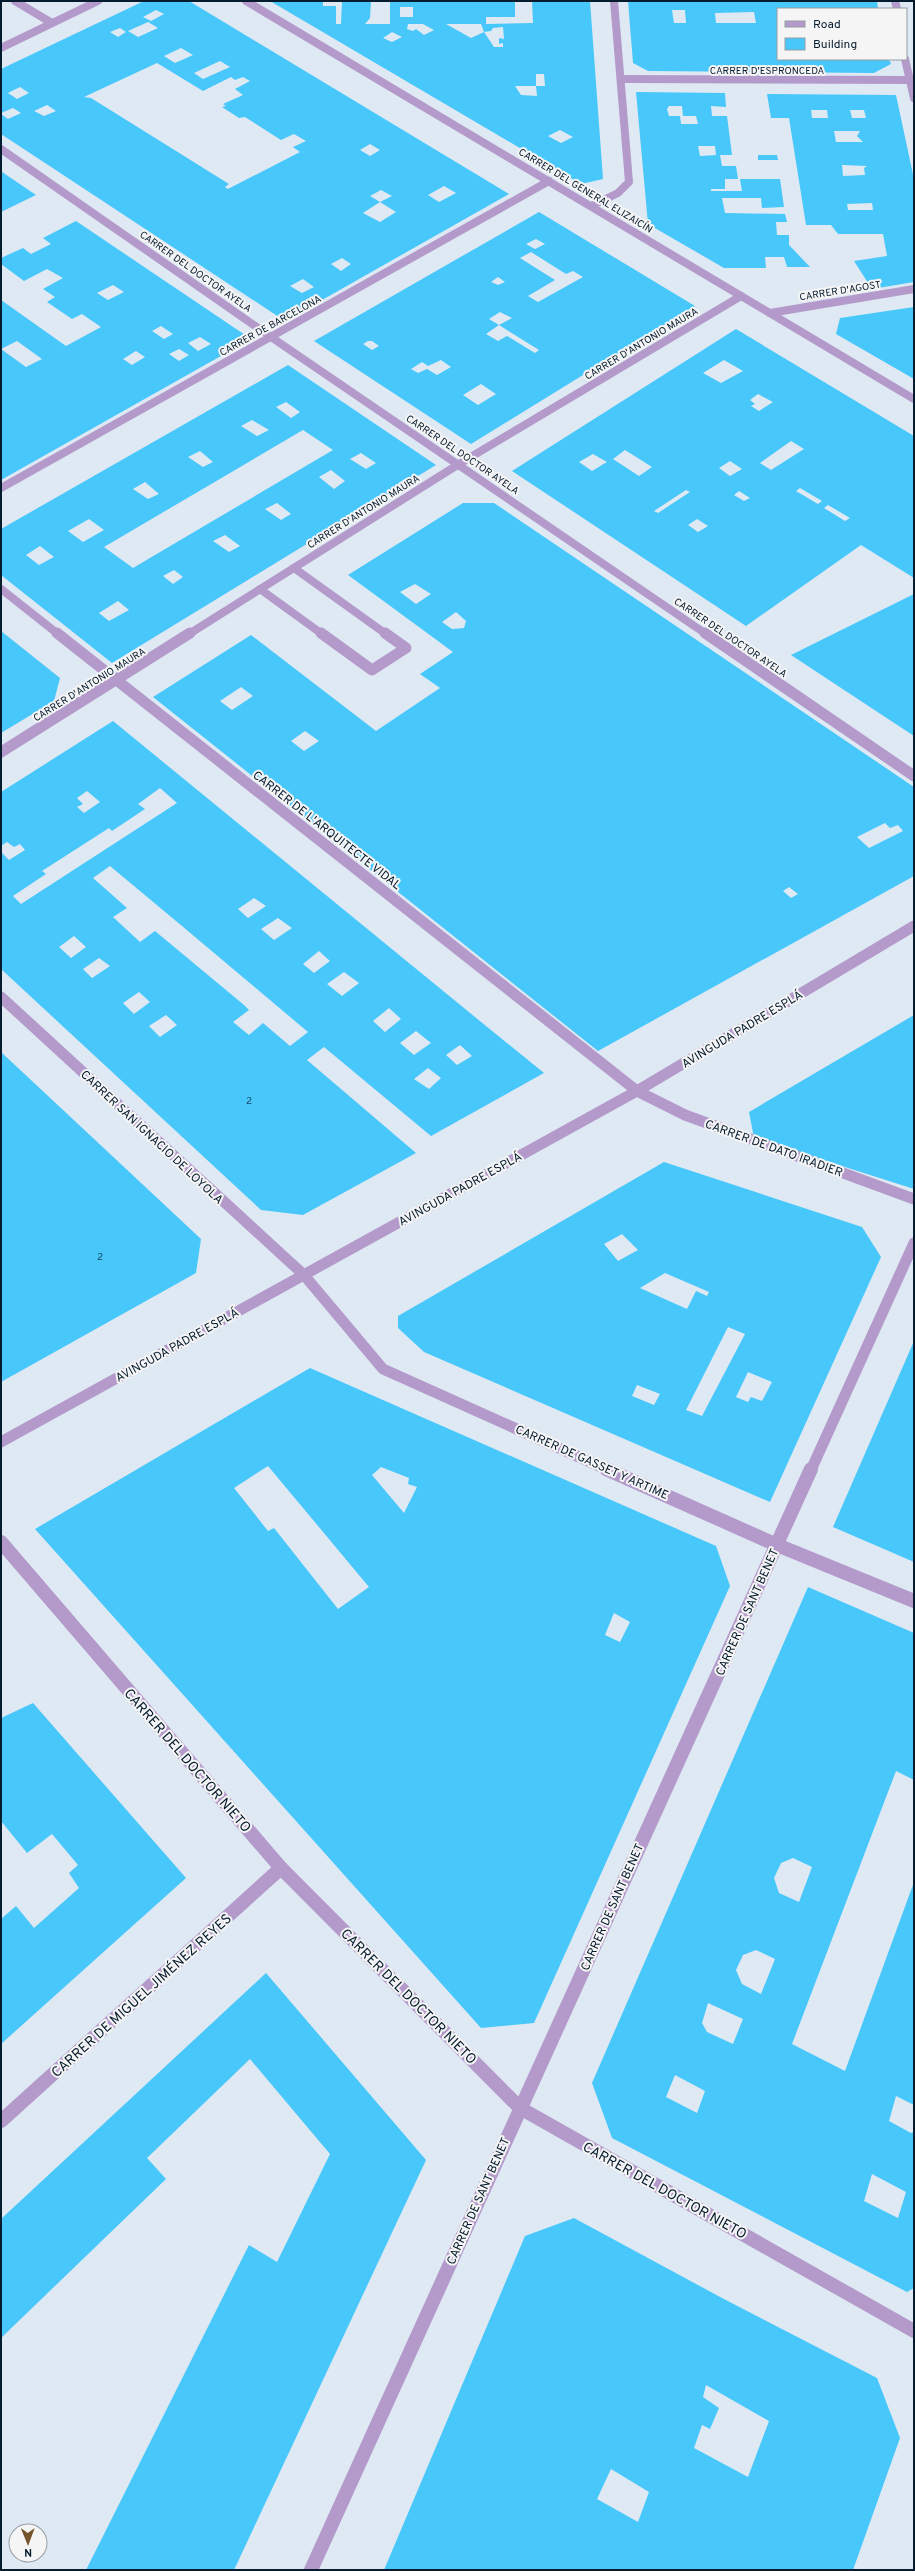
<svg xmlns="http://www.w3.org/2000/svg" width="915" height="2571" font-family="Overpass,sans-serif">
<style>
.building{fill:#48c7fa;fill-rule:evenodd}
.lines{fill:none;stroke-linecap:round;stroke-linejoin:round}
.minor-far2{stroke:#b49aca;stroke-width:8}
.minor-far1{stroke:#b49aca;stroke-width:11}
.minor{stroke:#b49aca;stroke-width:14}
.labels{text-anchor:middle;stroke-width:4;stroke-linejoin:round;paint-order:stroke}
.far-street-label{font-size:10px;fill:#051b2e;stroke:#f5f5f5}
.number-label{font-size:10px;fill:#164661}
.street-label{font-size:12px;fill:#051b2e;stroke:#f5f5f5}
.near-street-label{font-size:14px;fill:#051b2e;stroke:#f5f5f5}
</style>
<rect width="100%" height="100%" fill="#dee9f4"/>
<g class="building">
<path d="M144,1H189L509,194L285,321L1,134V114L8,119L21,113L13,108L1,113V69ZM156,10L164,14L151,21L143,17ZM148,22L158,28L138,37L128,31ZM120,28L126,32L118,37L110,32ZM181,48L193,55L175,63L164,56ZM220,61L230,67L203,79L194,73ZM157,63L203,91L231,77L235,80L243,77L250,81L235,89L243,95L223,104L226,106L222,107L239,118L245,117L281,140L294,134L306,141L293,147L300,152L228,189L225,187L229,184L91,98L84,97ZM20,87L29,93L17,99L8,93ZM47,105L56,111L44,116L34,111ZM370,144L380,150L370,156L360,150ZM444,186L456,193L439,202L428,195ZM381,190L392,196L380,202L370,196ZM380,202L396,212L380,222L363,213ZM342,258L351,264L341,271L331,264ZM303,279L314,287L302,293L290,286Z"/>
<path d="M270,1H323V6H336V24H341L342,1H371L370,18L365,24H390V1H515V17H486V24L533,23L532,1H590L603,179L581,184ZM400,7H413V17H400ZM408,24H423L434,30L424,35L416,29L413,31L407,29ZM446,24H481L484,32L491,31L493,28L503,27L504,39L499,38V44L503,43V47H494L484,32L471,38ZM392,32L402,37L392,42L383,38ZM536,74H544L545,86H536ZM515,86H536L537,96L521,95ZM560,130L573,137L561,143L548,136Z"/>
<path d="M628,1H877L878,9H778V59H889L891,64L874,73L648,71L633,63ZM672,10H685L686,23H674ZM754,12L756,23H716L715,13Z"/>
<path d="M636,92L725,93L726,107L711,106L712,116H727L732,155H720L722,166H736L738,179H725V189H711V191H742L740,179H780L784,207L762,208L761,198H722L725,213L785,214L787,222H776L777,235H789V245L810,267H787L784,257H765L766,268H724L648,224ZM669,106H682L683,116H696L698,124H681L680,116H669L667,109ZM698,146H715L716,155L700,156Z"/>
<path d="M767,94L896,95L914,179V282L872,289L854,261L887,256L883,234H838L831,225H806L789,118H771ZM811,110H827L828,118H812ZM850,110H864L866,118H852ZM834,131H860L857,136L863,142H836ZM842,165L867,166L864,168L865,175L843,176ZM872,203L873,210H848L847,204Z"/>
<polygon points="758,155 777,155 778,160 758,160"/>
<polygon points="1,171 5,174 36,195 1,212"/>
<path d="M539,212L695,306L471,444L314,341ZM536,239L545,244L535,249L526,244ZM531,252L566,274L573,271L583,277L538,302L528,296L555,280L520,258ZM498,277L505,282L498,285L491,282ZM500,312L512,318L499,325L539,350L535,353L507,336L498,341L486,334L499,325L489,319ZM368,341H372L379,346L372,350L363,344ZM441,360L451,367L437,375L427,369L418,373L411,369L422,362L428,366ZM481,384L496,394L478,405L463,395Z"/>
<path d="M76,221L251,339L1,480V300L66,346L101,327L82,314L72,319L47,302L55,297L43,289L63,278L47,269L24,281L1,264V258L23,248L31,254L51,244L43,238ZM113,285L124,292L108,300L97,293ZM161,326L173,334L164,339L152,331ZM200,337L211,344L198,351L188,343ZM17,341L42,359L26,367L1,349ZM179,349L189,355L179,361L169,354ZM136,351L145,357L132,365L123,359Z"/>
<polygon points="914,307 914,379 836,334 840,318"/>
<path d="M736,329L914,436V578L861,545L746,626L512,471ZM724,360L743,371L721,383L703,373ZM758,394L773,402L759,411L751,406L755,404L750,400ZM791,441L804,449L771,470L760,463ZM625,450L652,467L639,476L613,459ZM593,454L607,462L592,471L579,462ZM730,461L742,469L730,476L719,468ZM800,488L822,501L818,504L796,491ZM686,490L690,492L658,513L654,511ZM739,491L750,498L744,501L734,495ZM828,505L850,518L845,521L824,508ZM697,519L708,526L698,532L688,525Z"/>
<path d="M288,365L436,465L112,663L1,575V529ZM286,402L300,412L291,418L276,407ZM252,420L269,430L257,436L241,426ZM303,430L333,450L133,568L104,547ZM200,451L213,462L203,467L188,457ZM361,453L376,463L366,469L350,459ZM331,470L345,481L334,489L319,477ZM145,482L159,494L148,499L133,489ZM277,503L291,514L281,520L265,509ZM89,519L104,530L83,542L68,531ZM225,535L240,546L229,552L213,541ZM40,546L54,557L39,565L26,555ZM174,570L183,577L173,584L163,576ZM118,601L129,610L109,621L99,613Z"/>
<path d="M463,503H494L914,787V876L598,1051L153,697L251,635L376,731L440,688L420,674L453,652L348,575ZM415,584L431,594L416,604L400,592ZM456,612L466,621L464,628L452,629L442,622ZM241,687L253,696L232,710L220,701ZM305,731L319,741L304,751L291,741ZM885,823L890,828L898,825L903,831L869,848L857,837ZM789,887L798,894L791,898L783,891Z"/>
<polygon points="914,594 914,736 791,655"/>
<polygon points="1,631 60,678 54,701 1,733"/>
<path d="M113,721L486,1026L544,1073L431,1136L324,1047L307,1060L416,1153L303,1215L261,1210L1,969V852L9,860L25,850L20,844L14,847L7,842L1,846V792ZM160,788L177,803L21,904L13,896L46,874L42,871L109,828L112,831L145,809L138,804ZM87,791L100,802L84,813L77,807L83,804L77,798ZM110,866L182,926L308,1032L290,1046L263,1023L249,1035L233,1022L249,1010L244,1005L155,931L140,942L113,917L127,908L93,878ZM254,898L266,906L248,918L238,909ZM278,918L292,928L274,940L261,929ZM74,936L86,947L71,958L59,947ZM319,951L330,961L314,973L303,964ZM99,958L110,966L92,978L83,969ZM344,972L359,983L342,996L327,984ZM139,992L150,1002L134,1014L123,1003ZM389,1008L401,1019L385,1032L373,1021ZM166,1015L177,1025L160,1037L149,1026ZM416,1031L431,1043L414,1055L400,1043ZM460,1045L472,1056L457,1065L446,1055ZM428,1068L441,1078L429,1089L414,1079Z"/>
<polygon points="914,1015 914,1189 754,1138 749,1112"/>
<polygon points="1,1052 201,1239 196,1273 1,1382"/>
<path d="M664,1162L862,1227L881,1257L770,1502L424,1352L398,1328V1316ZM622,1234L638,1250L618,1261L604,1244ZM665,1273L709,1292L707,1296L696,1291L687,1309L640,1288ZM728,1327L745,1334L702,1416L686,1410ZM748,1372L772,1382L762,1401L751,1397L748,1402L736,1397ZM637,1385L660,1394L654,1405L632,1396Z"/>
<polygon points="914,1341 914,1562 833,1527"/>
<path d="M310,1368L716,1546L730,1586L534,2023L481,2028L35,1529ZM268,1466L369,1587L338,1609L274,1528L268,1531L234,1488ZM381,1467L409,1478L408,1484L417,1487L404,1513L372,1475ZM614,1613L630,1622L620,1642L605,1635Z"/>
<path d="M808,1587L914,1633V1780L896,1771L792,2044L845,2071L914,1882V2105L896,2096L889,2121L911,2133L914,2132V2288L907,2292L612,2138L592,2083ZM793,1858L812,1867L799,1902L779,1893L774,1878L781,1863ZM756,1950L775,1959L761,1994L742,1984L736,1970L743,1955ZM708,2003L743,2019L733,2044L707,2032L702,2023ZM675,2075L705,2091L697,2113L666,2097ZM872,2174L906,2192L898,2218L864,2201Z"/>
<polygon points="33,1703 186,1878 1,2044 1,1919 16,1906 34,1928 79,1888 69,1873 78,1865 52,1834 27,1853 1,1821 1,1718"/>
<polygon points="266,1973 426,2160 234,2570 86,2570 249,2245 277,2262 330,2154 250,2059 147,2158 166,2179 1,2338 1,2219"/>
<path d="M574,2218L722,2298L877,2378L900,2438L853,2570H384L525,2236ZM706,2385L769,2421L748,2477L694,2448L702,2425L710,2429L719,2408L703,2397ZM611,2469L649,2492L638,2522L597,2499Z"/>
</g>
<g class="lines">
<g class="minor-far2">
<polyline points="15,1 52,23"/>
<polyline points="246,1 914,399"/>
<polyline points="895,1 897,9"/>
<polyline points="1,48 98,1"/>
<polyline points="905,59 914,98"/>
<polyline points="621,79 914,80"/>
<polyline points="1,149 271,337 706,634"/>
<polyline points="591,206 618,193 629,182 614,1"/>
<polyline points="770,313 914,289"/>
<polyline points="1,488 549,181"/>
<polyline points="294,568 386,634"/>
<polyline points="1,589 58,634"/>
<polyline points="260,589 322,634"/>
<polyline points="189,634 459,464 741,296"/>
</g>
<g class="minor-far1">
<polyline points="57,633 637,1091 685,1115 914,1199"/>
<polyline points="321,633 372,670 406,648 385,633"/>
<polyline points="705,633 914,776"/>
<polyline points="1,752 190,633"/>
<polyline points="1,997 304,1275 383,1369 608,1470"/>
<polyline points="1,1442 637,1091 914,926"/>
<polyline points="811,1470 914,1243"/>
</g>
<g class="minor">
<polyline points="606,1469 777,1545 914,1601"/>
<polyline points="1,1542 281,1868 520,2108 914,2331"/>
<polyline points="1,2121 281,1868"/>
<polyline points="311,2570 811,1469"/>
</g>
</g>
<g class="labels">
<g class="far-street-label">
<text x="767" y="74">CARRER D'ESPRONCEDA</text>
<text transform="translate(586 190) rotate(31)" y="4">CARRER DEL GENERAL ELIZAICÍN</text>
<text transform="translate(196 271) rotate(35)" y="4">CARRER DEL DOCTOR AYELA</text>
<text transform="translate(840 290) rotate(-9)" y="4">CARRER D'AGOST</text>
<text transform="translate(270 325) rotate(-29)" y="4">CARRER DE BARCELONA</text>
<text transform="translate(641 343) rotate(-31)" y="4">CARRER D'ANTONIO MAURA</text>
<text transform="translate(463 454) rotate(34)" y="4">CARRER DEL DOCTOR AYELA</text>
<text transform="translate(363 511) rotate(-32)" y="4">CARRER D'ANTONIO MAURA</text>
<text transform="translate(731 637) rotate(34)" y="4">CARRER DEL DOCTOR AYELA</text>
<text transform="translate(89 684) rotate(-32)" y="4">CARRER D'ANTONIO MAURA</text>
</g>
<g class="number-label">
<text x="249" y="1104">2</text>
<text x="100" y="1260">2</text>
</g>
<g class="street-label">
<text transform="translate(327 830) rotate(38)" y="4">CARRER DE L'ARQUITECTE VIDAL</text>
<text transform="translate(742 1029) rotate(-31)" y="4">AVINGUDA PADRE ESPLÁ</text>
<text transform="translate(152 1137) rotate(43)" y="4">CARRER SAN IGNACIO DE LOYOLA</text>
<text transform="translate(774 1148) rotate(20)" y="4">CARRER DE DATO IRADIER</text>
<text transform="translate(460 1189) rotate(-29)" y="4">AVINGUDA PADRE ESPLÁ</text>
<text transform="translate(177 1345) rotate(-29)" y="4">AVINGUDA PADRE ESPLÁ</text>
<text transform="translate(592 1462) rotate(24)" y="4">CARRER DE GASSET Y ARTIME</text>
<text transform="translate(747 1612) rotate(-66)" y="4">CARRER DE SANT BENET</text>
<text transform="translate(612 1907) rotate(-66)" y="4">CARRER DE SANT BENET</text>
<text transform="translate(478 2201) rotate(-66)" y="4">CARRER DE SANT BENET</text>
</g>
<g class="near-street-label">
<text transform="translate(188 1760) rotate(49)" y="5">CARRER DEL DOCTOR NIETO</text>
<text transform="translate(141 1995) rotate(-42)" y="5">CARRER DE MIGUEL JIMÉNEZ REYES</text>
<text transform="translate(409 1996) rotate(45)" y="5">CARRER DEL DOCTOR NIETO</text>
<text transform="translate(665 2190) rotate(29)" y="5">CARRER DEL DOCTOR NIETO</text>
</g>
</g>
<rect width="915" height="2571" fill="none" stroke="#051b2e" stroke-width="4"/>
<rect x="777" y="8" width="130" height="52" fill="#f5f5f5" stroke="#959ea5"/>
<rect x="785" y="21" width="20" height="6" fill="#b49aca" stroke="#959ea5"/>
<text x="813" y="28" font-size="12" fill="#051b2e">Road</text>
<rect x="785" y="38" width="20" height="12" fill="#48c7fa" stroke="#959ea5"/>
<text x="813" y="48" font-size="12" fill="#051b2e">Building</text>
<g transform="translate(28 2543) rotate(179)"><circle r="19" fill="#f5f5f5" stroke="#959ea5"/>
<path d="M0-3L7 15L0 10L-7 15Z" fill="#75532b"/>
<text y="-6" font-size="11" font-weight="bold" text-anchor="middle" fill="#051b2e">N</text>
</g>
</svg>
